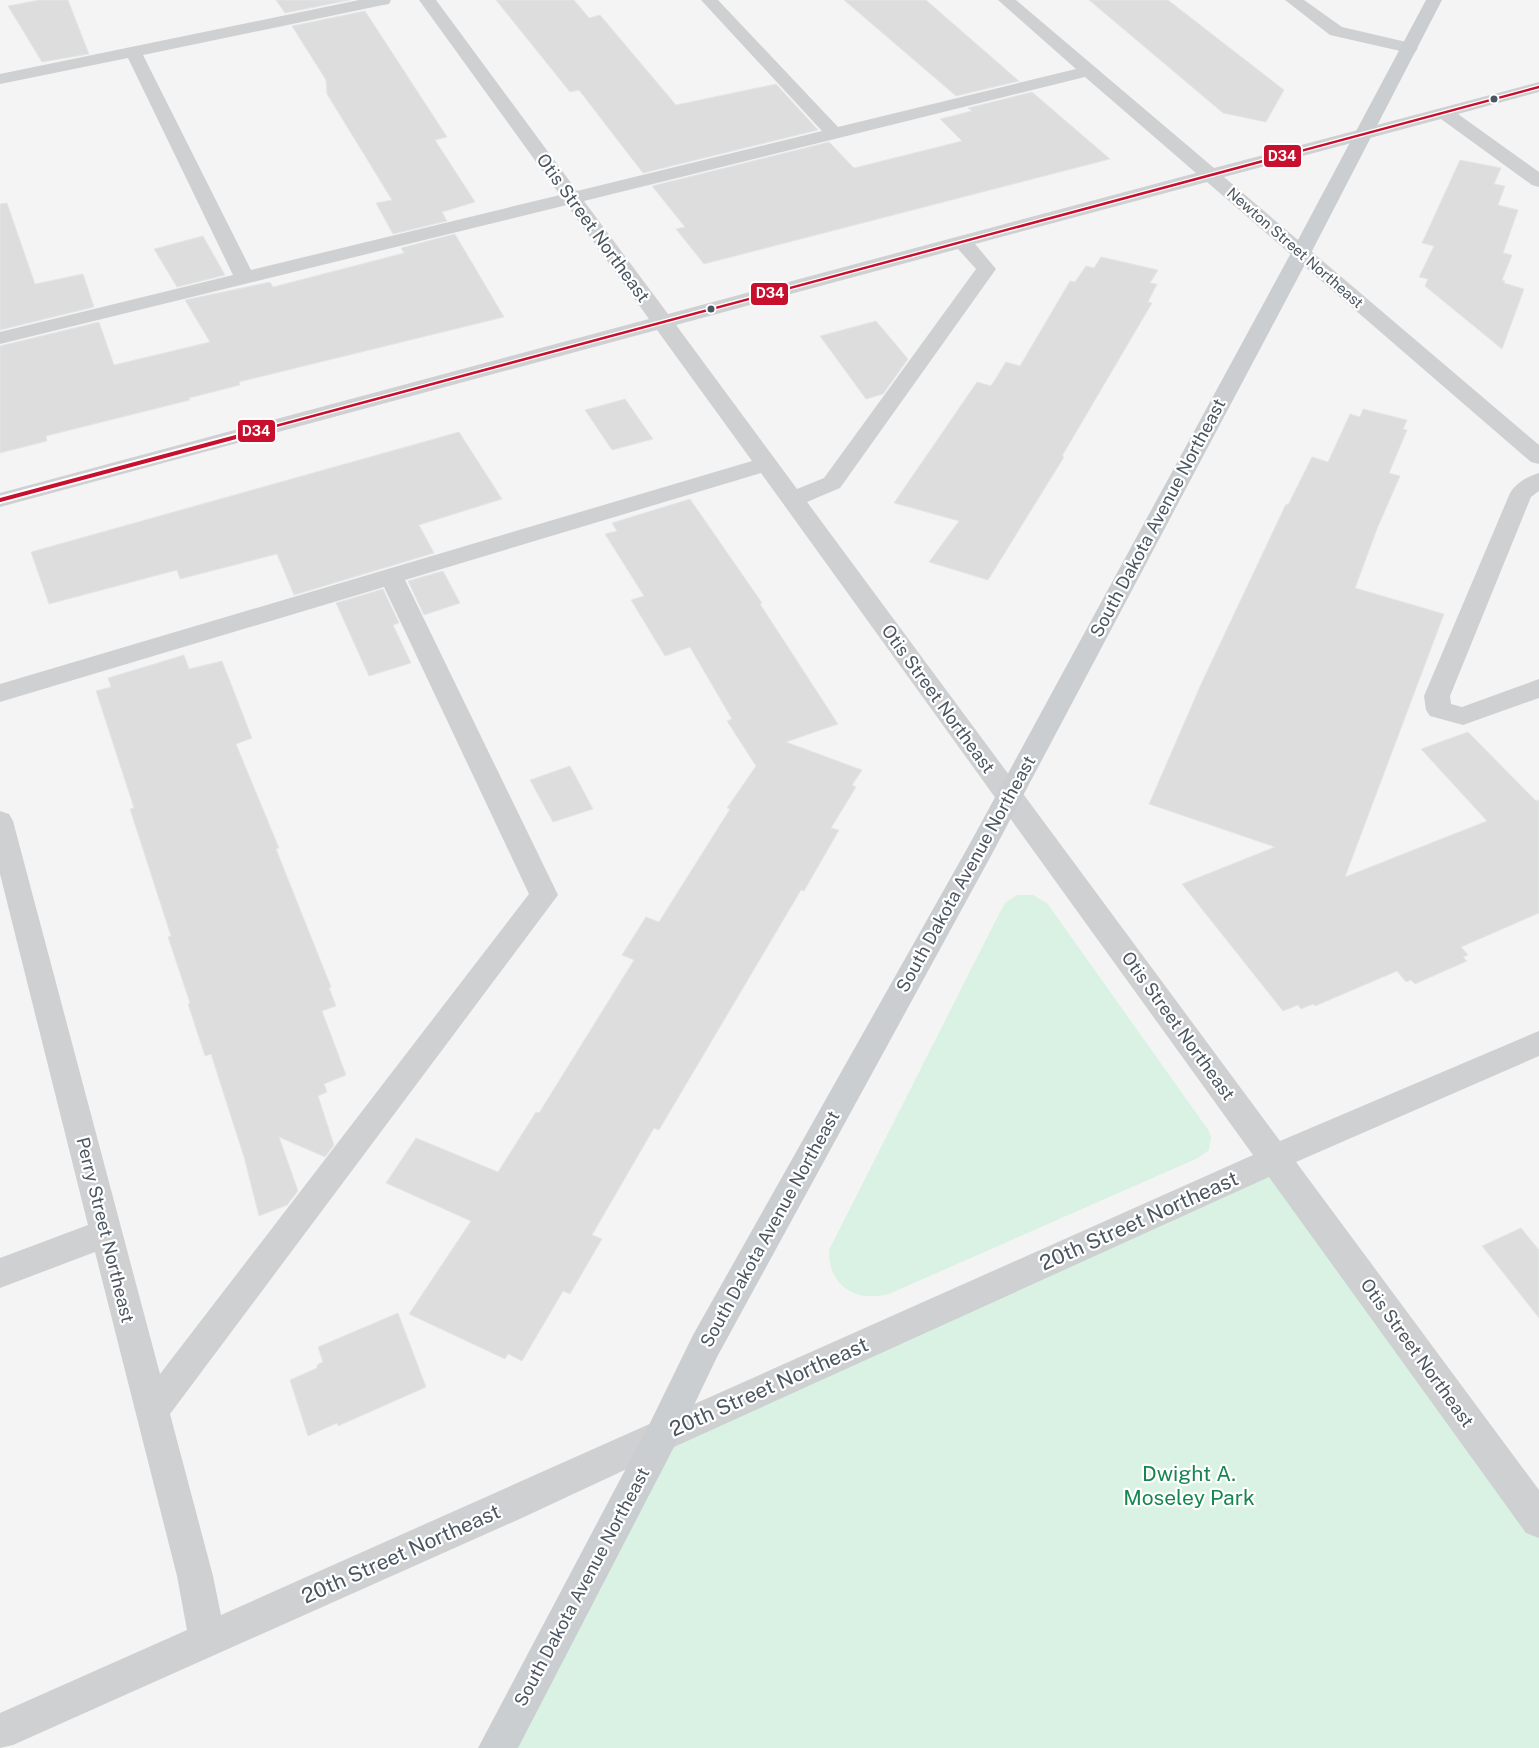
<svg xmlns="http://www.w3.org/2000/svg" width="1539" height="1748" font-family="'Public Sans',sans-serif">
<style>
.green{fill:#d9f2e3}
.building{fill:#ddddde;stroke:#e5e6e7}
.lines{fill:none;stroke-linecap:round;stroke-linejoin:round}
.minor{fill:#ced0d2;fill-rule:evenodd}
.major{fill:#caced1;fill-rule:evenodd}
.bus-1-far1-casing{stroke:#fff;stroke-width:5}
.bus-1-casing{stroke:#fff;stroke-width:8}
.bus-1-far1{stroke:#c8102e;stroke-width:2.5}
.bus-1{stroke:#c8102e;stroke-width:4}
.bus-dot{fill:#4a5661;stroke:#fff;stroke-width:2}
.labels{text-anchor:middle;stroke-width:4.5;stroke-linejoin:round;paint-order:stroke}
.far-street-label{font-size:15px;fill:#4a5661;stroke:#fff}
.street-label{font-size:18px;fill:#4a5661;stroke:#fff}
.near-street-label{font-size:21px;fill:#4a5661;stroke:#fff}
.near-park-label{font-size:21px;fill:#17864f;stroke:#fff}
.line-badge{stroke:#fff;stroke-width:2}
.badge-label{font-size:14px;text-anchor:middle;font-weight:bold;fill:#fff}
</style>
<rect width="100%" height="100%" fill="#f4f4f4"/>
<g class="green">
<path d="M1017,895H1033L1047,903L1209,1131L1211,1137L1209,1150L1198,1158L889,1294C856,1303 828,1286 829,1250L999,914L1005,903Z"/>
<polygon points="1276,1159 1539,1519 1539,1748 495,1748 662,1435"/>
</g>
<g class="building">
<polygon points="39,0 68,0 89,54 42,62 8,6"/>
<polygon points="276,0 350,0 285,13"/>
<polygon points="496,0 574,0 589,18 600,15 676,105 776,84 818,130 643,173 579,90 570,92"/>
<polygon points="844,0 926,0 1019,81 956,96"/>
<polygon points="1089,0 1168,0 1284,90 1266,122 1223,113"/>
<polygon points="365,11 447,137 435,140 475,202 442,212 447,221 393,234 376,203 392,200 327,94 326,80 292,26"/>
<polygon points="1032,92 1110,159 704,264 676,229 685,227 652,186 829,142 854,168 962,141 940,119 972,111 968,108"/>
<polygon points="1460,160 1501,168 1494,184 1505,186 1498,205 1518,210 1503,253 1512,255 1502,280 1505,281 1504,283 1524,289 1502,349 1425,286 1428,279 1419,277 1434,246 1422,243"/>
<polygon points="7,203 35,284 83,274 94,307 0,330 0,204"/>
<polygon points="455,234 504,317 239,382 240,385 189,398 190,400 46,436 47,441 0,453 0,346 99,322 114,365 210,342 185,300 270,282 273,287 404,253 401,248"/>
<polygon points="203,236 225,275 177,287 154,249"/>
<polygon points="1101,257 1158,270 1150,283 1157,284 1148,302 1152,303 1062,456 1064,457 988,580 929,562 959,521 894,503 977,382 991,386 1006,362 1020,366 1070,281 1075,282 1086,266 1094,268"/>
<polygon points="876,321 908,359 883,394 866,399 820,336"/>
<polygon points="625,399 653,439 612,450 585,410"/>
<polygon points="1363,409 1407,420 1403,429 1407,430 1389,473 1400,476 1377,529 1355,588 1444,614 1345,877 1487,821 1421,749 1468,732 1536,801 1539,800 1539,913 1461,947 1468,955 1463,957 1467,961 1415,984 1411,980 1406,982 1397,971 1315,1006 1313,1004 1301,1009 1298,1005 1283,1011 1182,884 1275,847 1149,804 1202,682 1286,504 1288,505 1312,457 1328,462 1350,414 1360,417"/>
<polygon points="459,432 502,499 419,525 434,553 294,595 277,554 180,579 177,570 49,604 31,552"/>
<polygon points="690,499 762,603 760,604 838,724 786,742 862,770 852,785 856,787 831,828 839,830 804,891 801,890 659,1130 654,1128 592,1235 602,1239 570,1294 563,1291 522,1361 508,1354 505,1359 409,1314 471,1221 386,1183 416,1138 498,1172 536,1112 539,1113 634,960 622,955 646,917 659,922 730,809 727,808 756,766 727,721 732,719 690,647 665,656 631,600 644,596 605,534 617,531 612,523"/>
<polygon points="443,571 460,603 424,615 408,581"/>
<polygon points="383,589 399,623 393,625 411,663 369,676 336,603"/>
<polygon points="184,655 189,669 222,661 252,738 236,744 279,848 276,849 331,987 329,988 336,1006 322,1011 346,1075 324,1084 327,1092 318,1096 334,1145 325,1157 279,1137 298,1191 287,1205 259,1216 244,1157 211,1054 205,1056 188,1004 190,1003 168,937 171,936 130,809 134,808 96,691 111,687 108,678"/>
<polygon points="570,766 593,809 553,822 530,780"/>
<polygon points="1521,1228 1539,1250 1539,1318 1482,1246"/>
<polygon points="398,1313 426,1387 338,1426 337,1423 308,1436 290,1380 317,1368 317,1365 323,1362 318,1347"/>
</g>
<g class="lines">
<g class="minor">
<path d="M359,0H391L389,4L383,5L143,55L251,270L560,195L419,0H436L577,191L822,131L701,0H718L838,127L1076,69L998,0H1016L1214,168L1539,82V92L1458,114L1539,172V187L1532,185L1441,119L1224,177L1539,445V464L1531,462L1207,182L975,244L996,269L840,488L807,502L1280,1141L1539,1031V1056L1296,1162L1539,1490V1538L1526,1533L1269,1177L674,1447L524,1517L13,1745L0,1748V1713L187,1630L177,1576L95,1252L0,1288V1258L88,1225L0,874V811L9,814L13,821L160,1374L529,894L384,587L0,702V684L752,461L657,330L0,507V493L649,319L567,205L0,344V332L233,275L128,58L0,84V74ZM1085,77L1196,173L668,314L584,201ZM958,249L976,269L824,478L797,489L676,325ZM761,473L1253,1155L221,1615L213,1576L170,1414L558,895L405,580Z"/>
<polygon points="1285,0 1304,0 1342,27 1415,44 1418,48 1415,52 1409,53 1330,35"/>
<path d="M1539,473V491L1531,497L1450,696L1451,704L1462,707L1539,679V698L1463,725L1430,716L1426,710L1424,696L1510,493C1516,483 1528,476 1539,473Z"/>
</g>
<polygon class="major" points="1426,0 1442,0 1311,253 992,854 717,1357 674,1447 518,1748 478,1748 650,1423 693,1335 968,847 1291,253"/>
<defs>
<polyline id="bus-1-far1" points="257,431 1539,87"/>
<polyline id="bus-1" points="0,500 262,430"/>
</defs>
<use href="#bus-1-far1" class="bus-1-far1-casing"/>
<use href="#bus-1" class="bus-1-casing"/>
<use href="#bus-1-far1" class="bus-1-far1"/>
<use href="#bus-1" class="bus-1"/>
</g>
<g class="bus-dot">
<circle cx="1494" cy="99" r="4.5"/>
<circle cx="711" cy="309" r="4.5"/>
</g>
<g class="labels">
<g class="far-street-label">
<text transform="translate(1295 248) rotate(41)" y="5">Newton Street Northeast</text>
</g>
<g class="street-label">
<text transform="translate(593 228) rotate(54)" y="6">Otis Street Northeast</text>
<text transform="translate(1158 518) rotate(-62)" y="6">South Dakota Avenue Northeast</text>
<text transform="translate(938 699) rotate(54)" y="6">Otis Street Northeast</text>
<text transform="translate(966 874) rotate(-61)" y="6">South Dakota Avenue Northeast</text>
<text transform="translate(1178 1026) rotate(54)" y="6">Otis Street Northeast</text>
<text transform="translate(770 1229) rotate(-61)" y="6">South Dakota Avenue Northeast</text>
<text transform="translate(105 1230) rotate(76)" y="6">Perry Street Northeast</text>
<text transform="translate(1417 1353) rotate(54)" y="6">Otis Street Northeast</text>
<text transform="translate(582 1587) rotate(-62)" y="6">South Dakota Avenue Northeast</text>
</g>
<g class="near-street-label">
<text transform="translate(1139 1221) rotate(-24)" y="7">20th Street Northeast</text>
<text transform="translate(769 1387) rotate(-24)" y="7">20th Street Northeast</text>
<text transform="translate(401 1554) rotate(-24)" y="7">20th Street Northeast</text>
</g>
<g class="near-park-label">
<text x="1189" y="1481">Dwight A.<tspan x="1189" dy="24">Moseley Park</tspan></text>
</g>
</g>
<g class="line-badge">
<rect x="1263" y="144" width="39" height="24" rx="5" fill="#c8102e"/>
<rect x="750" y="282" width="39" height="24" rx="5" fill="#c8102e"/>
<rect x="237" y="419" width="39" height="24" rx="5" fill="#c8102e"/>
</g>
<g class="badge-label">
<text x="1282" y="161">D34</text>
<text x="770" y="298">D34</text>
<text x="256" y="436">D34</text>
</g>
</svg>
